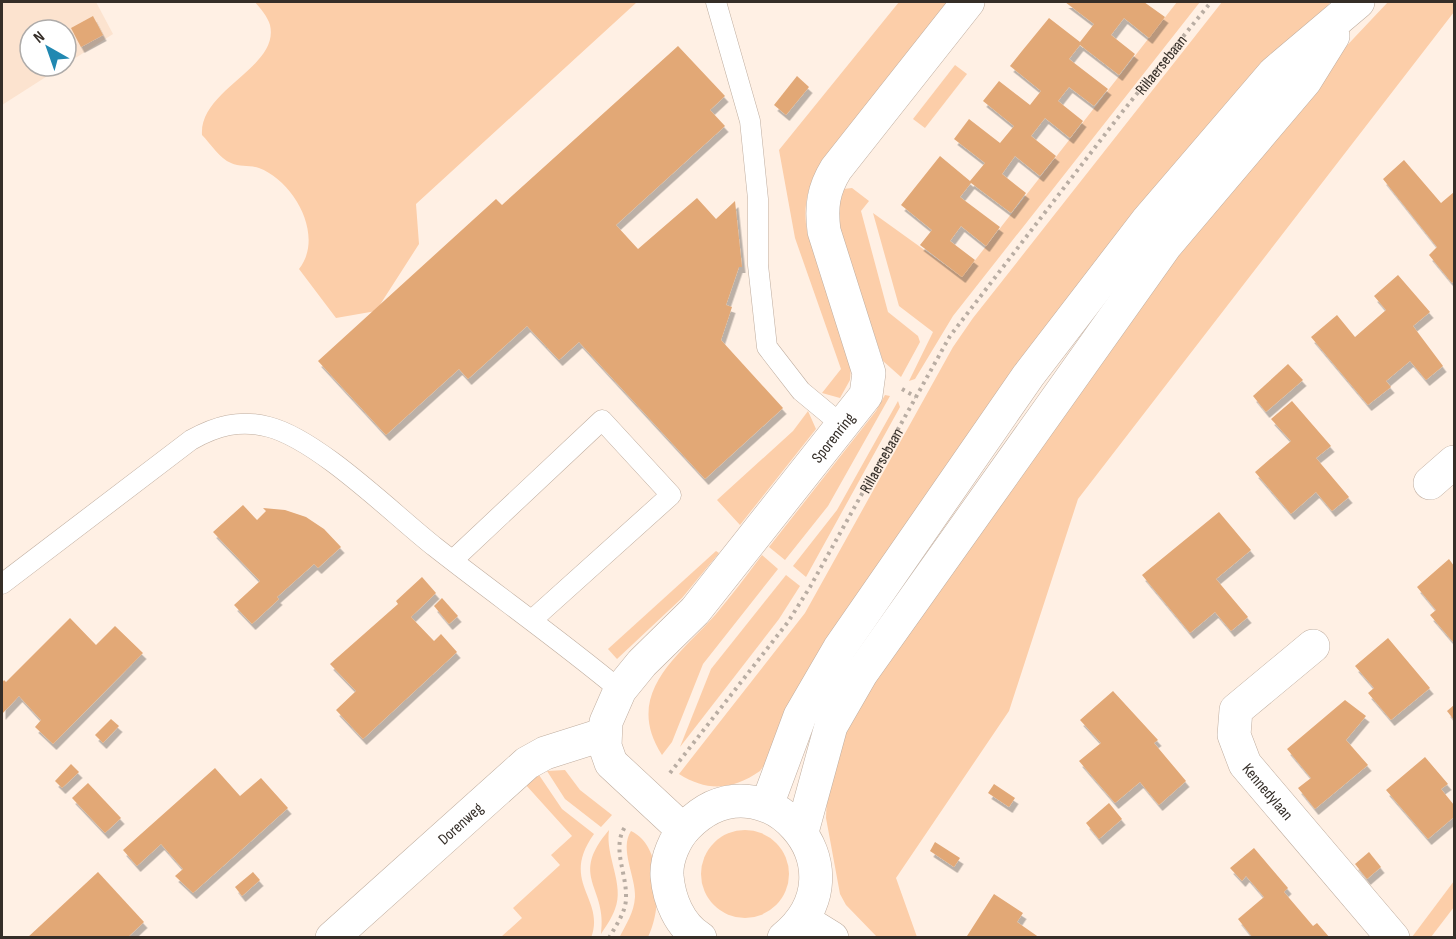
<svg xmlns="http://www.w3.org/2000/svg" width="1456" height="939" font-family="'Sofia Sans Condensed',sans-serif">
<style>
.built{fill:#fce3cf}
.green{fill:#fccea9}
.building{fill:#e2a876;filter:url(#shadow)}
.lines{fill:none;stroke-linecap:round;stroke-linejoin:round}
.service-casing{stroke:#bfad9f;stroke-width:21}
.minor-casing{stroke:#bfad9f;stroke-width:34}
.tertiary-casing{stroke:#bfad9f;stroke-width:34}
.path{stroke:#b9ada3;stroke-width:4;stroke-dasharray:3 4.5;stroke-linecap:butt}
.service{stroke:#fff;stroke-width:20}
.minor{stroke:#fff;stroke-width:33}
.tertiary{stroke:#fff;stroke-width:33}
.labels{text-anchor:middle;stroke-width:5;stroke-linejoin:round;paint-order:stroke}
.street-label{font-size:16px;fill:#352e28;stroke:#fff}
</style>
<defs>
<filter id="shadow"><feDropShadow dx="3.5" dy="6" stdDeviation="0" flood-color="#0004"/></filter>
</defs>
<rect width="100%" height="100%" fill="#fff0e4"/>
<polygon class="built" points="2,2 96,2 113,34 66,64 66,30 30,30 30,66 63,66 2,105"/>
<g class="green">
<path d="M255,2H637L416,204L419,244L376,311L336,318L299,269C325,236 294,181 259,168C250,165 240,167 231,163C220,159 210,143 202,135C199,89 280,68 270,25C268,17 260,8 255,2Z"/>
<path d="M899,2H948L818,168C807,188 803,209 807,231L851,367L850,380L840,398L822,393L841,369L795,238L779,150Z"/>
<polygon points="1177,2 1200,2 953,316 915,379 909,381 933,332 899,306 873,213 962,277"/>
<path d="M1222,2H1331L1285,49L760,771C733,790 707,792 679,774L805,613L953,347L973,318Z"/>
<polygon points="1388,2 1454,2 1454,12 1078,499 1009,711 896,878 917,937 878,938 846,905 840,894 826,818 827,794 849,716 1130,311 1337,56"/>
<polygon points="955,65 967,74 925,128 913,119"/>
<path d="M852,188L869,201L861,211L888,312L918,336L920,342L901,377L883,361L842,236C838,219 835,205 843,189Z"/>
<polygon points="885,395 890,396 828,506 785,560 769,547 876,411"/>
<polygon points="898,401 900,407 806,577 793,566 837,510"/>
<polygon points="808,411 816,429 740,525 717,500 793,431"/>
<polygon points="716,551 719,553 682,598 617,659 608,649"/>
<path d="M762,555L778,569L703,664L672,742L662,755C622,693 680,655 716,614C732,595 747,575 762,555Z"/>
<polygon points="786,575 800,586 779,619 680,747 711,669"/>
<polygon points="565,770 580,790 612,815 601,827 565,799 547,771"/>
<path d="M539,775L562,809L594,834C559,883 606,898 591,938L501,937L522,918L513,908L560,865L551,855L572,836L525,784Z"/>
<path d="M609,830C605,856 625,885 615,909C612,918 606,926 601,934C608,886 568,878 609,830Z"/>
<circle cx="745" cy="874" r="44"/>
<path d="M631,831C664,846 662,911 648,937L619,938C626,924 634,913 635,897C636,877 619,849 631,831Z"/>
<polygon points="1454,881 1454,907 1431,937 1412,937"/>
</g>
<g class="building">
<polygon points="1065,2 1144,2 1165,17 1149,38 1124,18 1111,35 1135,54 1119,75 1080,45 1069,59 1108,89 1094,106 1069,87 1058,101 1083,121 1070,138 1045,118 1031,136 1056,156 1040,176 1015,156 1002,174 1026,193 1011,213 971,183 960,197 1000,227 986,246 961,226 950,241 975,260 962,277 920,245 932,230 901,205 940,156 970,181 985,163 954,139 969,119 1000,143 1014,126 983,101 999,81 1030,105 1041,91 1010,66 1022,51 1049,18 1080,42 1094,24"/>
<polygon points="93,16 103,35 81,47 71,28"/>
<polygon points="678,46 725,96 710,110 725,126 616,225 638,249 697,198 716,219 735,201 742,267 739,267 726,305 732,307 721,340 783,408 705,479 579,342 559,360 527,326 468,379 459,369 386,435 318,361 496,199 502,205"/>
<polygon points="797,76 809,87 786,115 774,105"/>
<polygon points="1404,160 1441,203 1454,192 1454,281 1452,283 1429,255 1437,247 1383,179"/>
<polygon points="1398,275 1430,312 1413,326 1443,366 1426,380 1410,361 1386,381 1391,387 1368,405 1311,337 1337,315 1355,337 1386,310 1374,296"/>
<polygon points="1288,364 1303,380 1266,412 1253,396"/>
<polygon points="1292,401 1331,446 1316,458 1349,497 1332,511 1316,492 1291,514 1255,472 1291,441 1271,419"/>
<polygon points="243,505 257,520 266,511 263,508 285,510 306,517 324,529 341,547 318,568 314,564 277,597 279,599 252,624 234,605 260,581 213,532"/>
<polygon points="1219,512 1251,550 1216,579 1248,617 1231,631 1215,612 1190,633 1142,575"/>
<polygon points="1449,559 1454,566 1453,642 1430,615 1436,610 1417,587"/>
<polygon points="422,577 436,593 411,617 434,641 441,634 457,652 363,739 336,710 356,691 330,664 398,604 396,601"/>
<polygon points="442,598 458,616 449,624 434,606"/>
<polygon points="70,618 96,645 115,626 143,653 53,744 35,727 41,720 19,696 2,714 2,683 4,680 6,682"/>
<polygon points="1388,638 1430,688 1391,720 1368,693 1374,688 1355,666"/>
<polygon points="1113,691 1158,740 1154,743 1186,781 1159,805 1140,782 1115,803 1079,761 1101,743 1080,720"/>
<polygon points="1345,700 1366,716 1346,740 1368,765 1315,809 1298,788 1311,778 1287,749"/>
<polygon points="1454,705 1454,720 1447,711"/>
<polygon points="111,719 119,726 103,743 95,735"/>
<polygon points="1425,757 1448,784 1441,789 1454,805 1454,817 1428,839 1386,790"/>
<polygon points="71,764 79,772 62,788 55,781"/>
<polygon points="215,768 240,796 261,778 288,808 193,893 175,876 183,869 161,844 137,866 123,850"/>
<polygon points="88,783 121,818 105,833 72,798"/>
<polygon points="994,784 1015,798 1009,807 988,793"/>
<polygon points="1109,803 1122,819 1099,839 1086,823"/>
<polygon points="935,842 960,858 954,867 930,851"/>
<polygon points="1254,848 1288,888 1284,892 1313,926 1317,923 1330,938 1253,938 1238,919 1264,897 1246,876 1242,881 1230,868"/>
<polygon points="1369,852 1381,867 1367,879 1355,864"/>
<polygon points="98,872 144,922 127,938 27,938"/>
<polygon points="253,872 260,880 242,896 235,887"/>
<polygon points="994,894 1023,913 1017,922 1040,938 967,936"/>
</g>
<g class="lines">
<defs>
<g id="service">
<polyline points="716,2 750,121 758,199 758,265 767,347 801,391 842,425"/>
<polyline points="453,560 602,420 671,495 532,620"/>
<path d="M2,584L191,440C216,426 240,419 269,427C319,440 393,514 435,547C496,595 560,640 620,690"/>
</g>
<g id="minor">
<polyline points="1430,483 1454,462"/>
<path id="s2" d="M1313,646L1236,710L1234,735L1245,764L1393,938"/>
<path id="s3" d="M683,830L611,763L605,746L606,722L620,690L642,663L695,611L866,395L869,373L824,231C821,207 823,190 836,169L968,2"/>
<polyline points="803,920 832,938"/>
<path id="s4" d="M332,938L527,763L545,753L605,734"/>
</g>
<g id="tertiary">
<polyline points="767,805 800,716 839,649 1028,376 1147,221 1274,73 1358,2"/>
<polyline points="802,832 831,726 861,674 1166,245 1305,81 1333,36"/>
<path d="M700,938C679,925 669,899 667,876C666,859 675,838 687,826C762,749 870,868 784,938"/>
</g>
</defs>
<use href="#service" class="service-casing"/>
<use href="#minor" class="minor-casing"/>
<use href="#tertiary" class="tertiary-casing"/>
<g class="path">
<polyline points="902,389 916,397"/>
<path id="s1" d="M670,773L788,622L810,587L950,336L1123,111L1211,2"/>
<path d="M609,938C616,925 626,912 626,898C627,872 610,846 627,824"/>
</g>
<use href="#service" class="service"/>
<use href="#minor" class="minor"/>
<use href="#tertiary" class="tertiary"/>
</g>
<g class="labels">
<g class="street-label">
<text dy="6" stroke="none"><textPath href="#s1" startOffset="864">Rillaersebaan</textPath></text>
<text dy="6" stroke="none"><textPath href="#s3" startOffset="506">Sporenring</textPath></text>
<text dy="6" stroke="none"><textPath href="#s1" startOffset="378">Rillaersebaan</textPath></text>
<text dy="6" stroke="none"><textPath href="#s2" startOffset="192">Kennedylaan</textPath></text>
<text dy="6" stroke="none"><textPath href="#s4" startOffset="172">Dorenweg</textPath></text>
</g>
</g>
<rect width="1456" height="939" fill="none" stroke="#352e28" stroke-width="6"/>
<g transform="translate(48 48) rotate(320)"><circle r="28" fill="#ffffff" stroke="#aeaba9" stroke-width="1.5"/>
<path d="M0-4.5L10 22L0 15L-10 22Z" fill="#2188b1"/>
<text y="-9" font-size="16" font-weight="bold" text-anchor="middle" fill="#352e28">N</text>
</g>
</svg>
